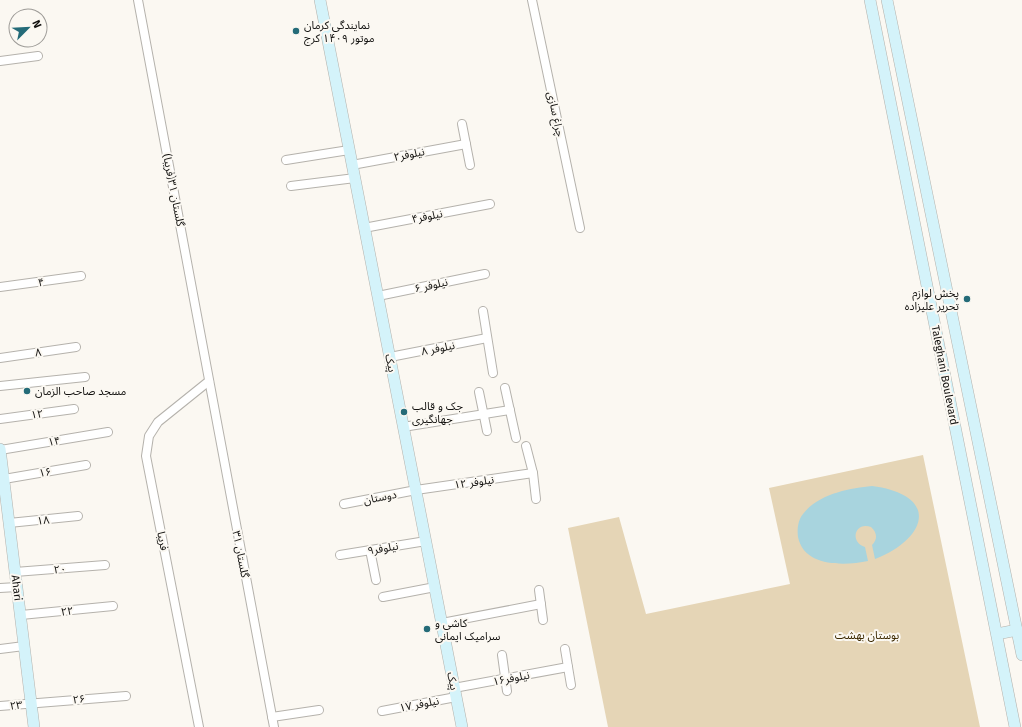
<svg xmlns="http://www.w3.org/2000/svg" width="1022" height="727" font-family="'Fira Sans','Noto Sans Arabic',sans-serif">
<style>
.green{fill:#e5d5b6}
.water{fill:#a8d4de}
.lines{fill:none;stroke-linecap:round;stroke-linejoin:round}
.street-casing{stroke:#b5b2ac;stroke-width:10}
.secondary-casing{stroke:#b5b2ac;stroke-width:12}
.street{stroke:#fff;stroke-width:8}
.secondary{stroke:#d4f3fa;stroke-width:11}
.poi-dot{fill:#246b78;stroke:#fbf8f2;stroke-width:1.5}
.labels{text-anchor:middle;stroke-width:4;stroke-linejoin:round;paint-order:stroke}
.poi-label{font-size:11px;fill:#11100e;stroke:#fbf8f2;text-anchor:start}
.street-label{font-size:11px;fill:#11100e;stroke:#fbf8f2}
.park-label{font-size:11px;fill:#3c2900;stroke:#fbf8f2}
</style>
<rect width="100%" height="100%" fill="#fbf8f2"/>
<polygon class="green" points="923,455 980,727 608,727 568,528 619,517 646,614 790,584 769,488"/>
<path class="water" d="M872,486C940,495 928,538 875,559L872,545C878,539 877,532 871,527C855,521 849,542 865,547L868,561C844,566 804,567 798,537C797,529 798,520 803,514C818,494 850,488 872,486Z"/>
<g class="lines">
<defs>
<g id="street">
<polyline points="138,0 274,727"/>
<polyline points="532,0 580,228"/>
<polyline points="0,61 38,56"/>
<polyline points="462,124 470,165"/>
<polyline points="286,160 349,150"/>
<polyline points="352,165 466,144"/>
<polyline points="291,186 355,178"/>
<polyline points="364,228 490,204"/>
<polyline points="0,287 81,276"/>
<polyline points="378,296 485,274"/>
<polyline points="483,311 493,373"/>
<polyline points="390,357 487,338"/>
<polyline points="0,358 76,347"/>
<polyline points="0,386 85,377"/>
<polyline points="505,388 516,438"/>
<polyline points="479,392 487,431"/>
<polyline points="0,419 74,409"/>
<polyline points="403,427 510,410"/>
<polyline points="526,446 533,473 536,499"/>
<polyline points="0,450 108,432"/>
<polyline points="4,479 86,465"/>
<polyline points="344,504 416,490 533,473"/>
<polyline points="9,523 78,516"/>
<polyline points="370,550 376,580"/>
<polyline points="340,555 426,541"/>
<polyline points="15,572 105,565"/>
<polyline points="0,588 17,587"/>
<polyline points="539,590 543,620"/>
<polyline points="383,597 435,587"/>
<polyline points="21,615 113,606"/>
<polyline points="442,623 541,604"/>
<polyline points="0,649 24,646"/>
<polyline points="565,649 571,685"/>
<polyline points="502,655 507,691"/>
<polyline points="454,688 568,667"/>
<polyline points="0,706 126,696"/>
<polyline points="382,711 456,697"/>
<polyline points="272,717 319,710"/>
<polyline points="199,727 146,456 149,436 158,422 209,381"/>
</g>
<g id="secondary">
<polyline points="320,0 462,727"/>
<polyline points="870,0 1015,727"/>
<polyline points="887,0 1022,655"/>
<polyline points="0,449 34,727"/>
<polyline points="997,634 1017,630"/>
</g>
</defs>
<use href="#street" class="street-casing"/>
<use href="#secondary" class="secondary-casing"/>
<use href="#street" class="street"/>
<use href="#secondary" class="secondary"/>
</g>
<g class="poi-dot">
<circle cx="296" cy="31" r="4"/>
<circle cx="967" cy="299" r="4"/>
<circle cx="27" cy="391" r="4"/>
<circle cx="404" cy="412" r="4"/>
<circle cx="427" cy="629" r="4"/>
</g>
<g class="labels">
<g class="poi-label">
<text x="304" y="29">نمایندگی کرمان<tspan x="304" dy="13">موتور ۱۴۰۹ کرج</tspan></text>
<text x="959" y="297" text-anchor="end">پخش لوازم<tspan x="959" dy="13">تحریر علیزاده</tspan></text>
<text x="35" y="395">مسجد صاحب الزمان</text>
<text x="412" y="410">جک و قالب<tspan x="412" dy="13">جهانگیری</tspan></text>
<text x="435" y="627">کاشی و<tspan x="435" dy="13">سرامیک ایمانی</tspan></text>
</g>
<g class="street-label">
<text transform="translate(556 114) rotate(78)" y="4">چراغ سازی</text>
<text transform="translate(409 154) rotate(-11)" y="4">نیلوفر۲</text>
<text transform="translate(174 190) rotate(79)" y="4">گلستان ۳۱(فریبا)</text>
<text transform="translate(427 216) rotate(-11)" y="4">نیلوفر۴</text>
<text transform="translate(41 282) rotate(-8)" y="4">۴</text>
<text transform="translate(431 285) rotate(-12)" y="4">نیلوفر ۶</text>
<text transform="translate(438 348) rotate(-11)" y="4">نیلوفر ۸</text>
<text transform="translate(38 352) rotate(-8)" y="4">۸</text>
<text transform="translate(391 363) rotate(79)" y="4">پیک</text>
<text transform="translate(945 375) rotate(79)" y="4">Taleghani Boulevard</text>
<text transform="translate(37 414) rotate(-8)" y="4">۱۲</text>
<text transform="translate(54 441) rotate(-10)" y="4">۱۴</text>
<text transform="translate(45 472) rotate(-10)" y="4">۱۶</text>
<text transform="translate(474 482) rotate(-8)" y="4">نیلوفر ۱۲</text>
<text transform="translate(380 497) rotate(-11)" y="4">دوستان</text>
<text transform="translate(43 520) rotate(-6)" y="4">۱۸</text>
<text transform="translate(163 541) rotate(79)" y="4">فریبا</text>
<text transform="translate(383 548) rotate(-10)" y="4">نیلوفر۹</text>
<text transform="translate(241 554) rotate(79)" y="4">گلستان ۳۱</text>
<text transform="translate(60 569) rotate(-5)" y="4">۲۰</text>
<text transform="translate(17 588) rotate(83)" y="4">Ahari</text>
<text transform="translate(67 611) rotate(-6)" y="4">۲۲</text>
<text transform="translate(511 678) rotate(-11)" y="4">نیلوفر۱۶</text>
<text transform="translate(453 681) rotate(79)" y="4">پیک</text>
<text transform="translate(79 699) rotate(-5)" y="4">۲۶</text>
<text transform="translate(419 704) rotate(-11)" y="4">نیلوفر ۱۷</text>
<text transform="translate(16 705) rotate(-6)" y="4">۲۳</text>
</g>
<g class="park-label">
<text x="867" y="639">بوستان بهشت</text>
</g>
</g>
<g transform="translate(28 28) rotate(66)"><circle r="19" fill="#fbf8f2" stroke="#9d9b97"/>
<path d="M0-3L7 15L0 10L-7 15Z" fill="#246b78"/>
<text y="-6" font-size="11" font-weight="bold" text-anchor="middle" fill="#11100e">N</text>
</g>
</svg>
